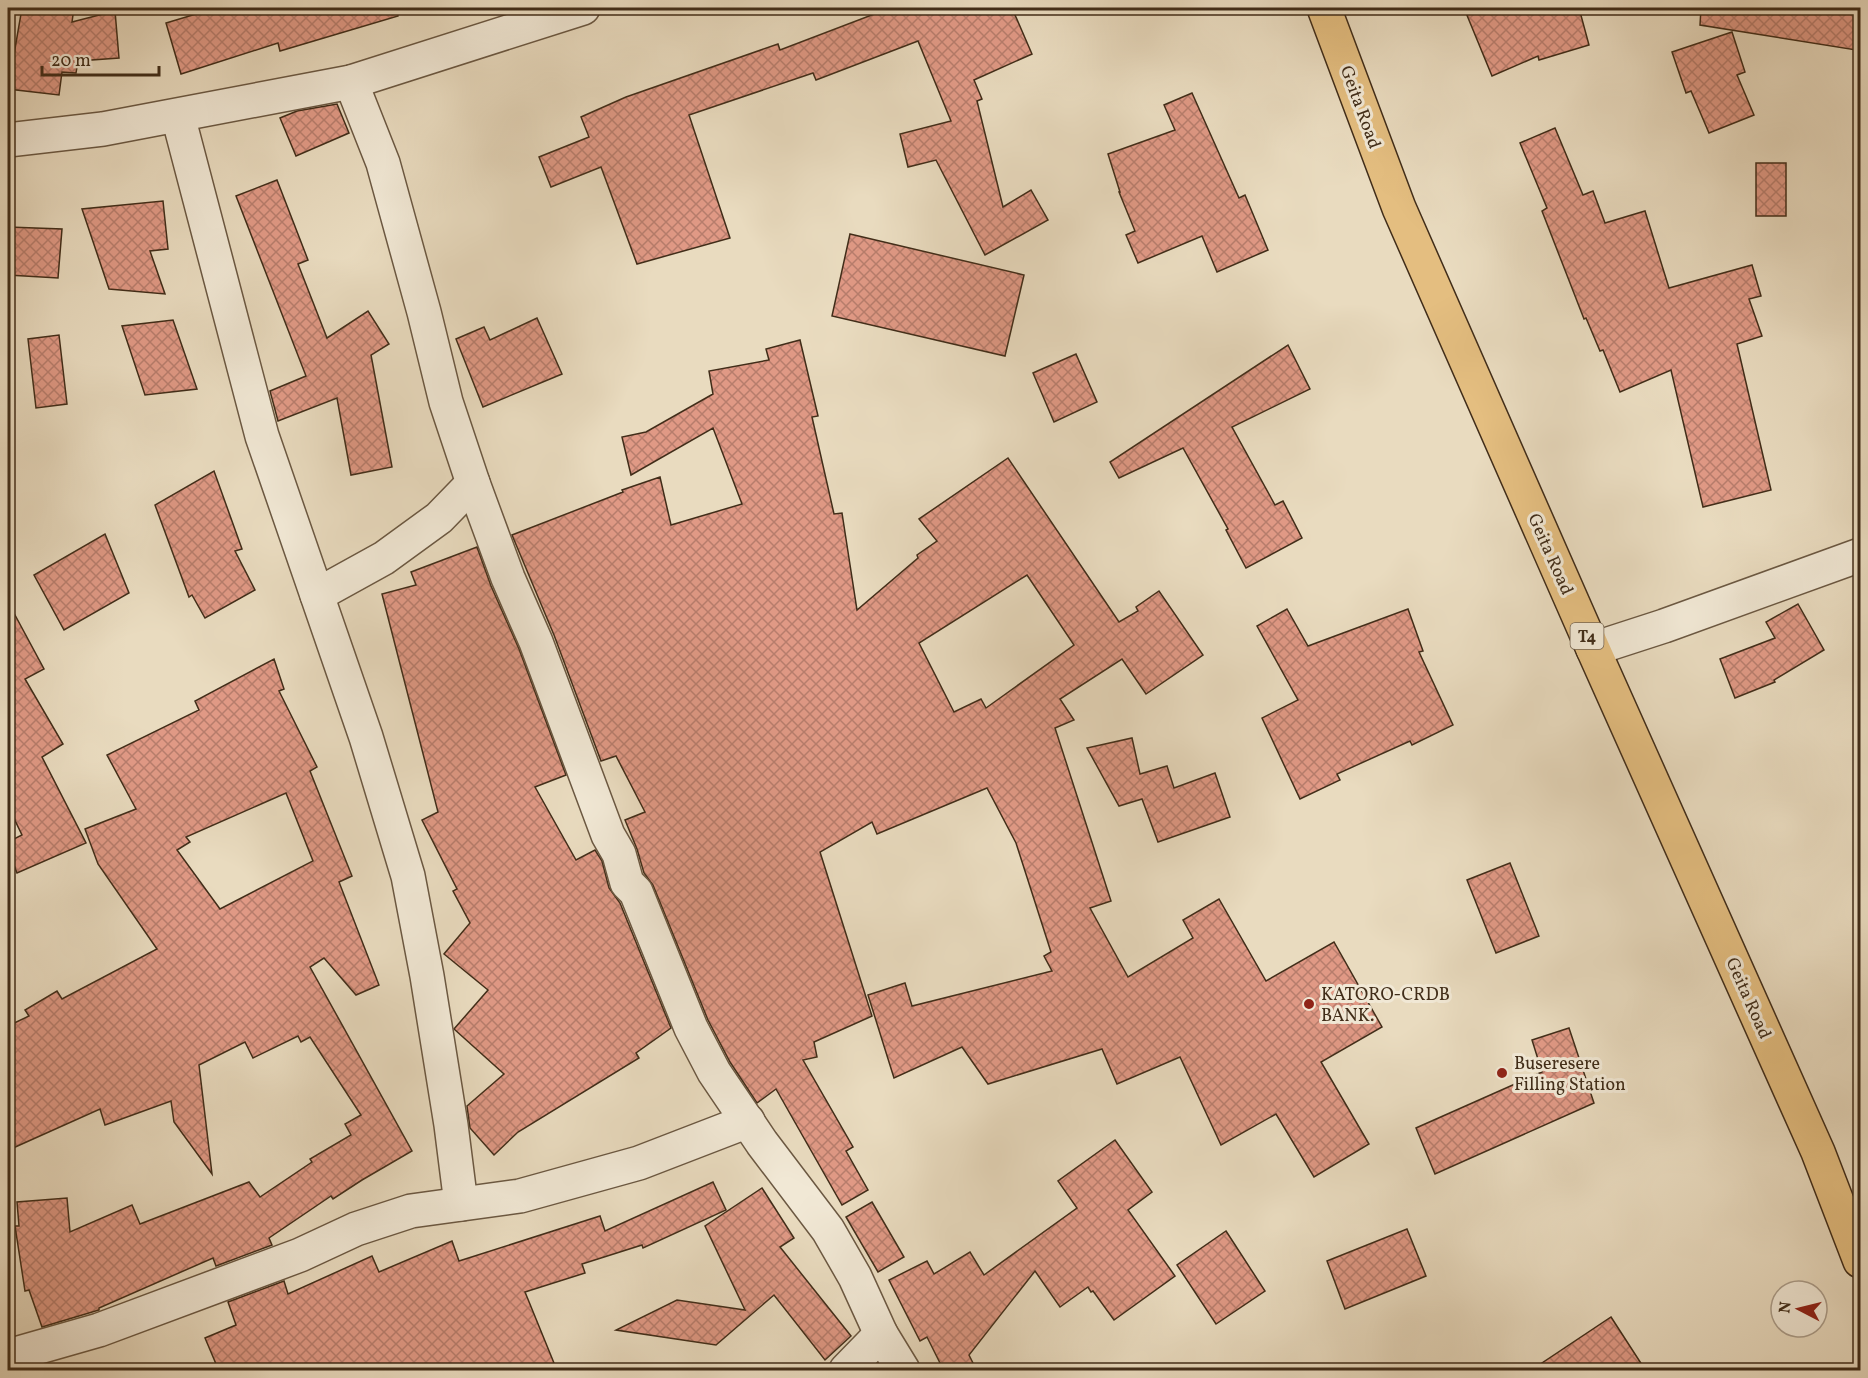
<svg xmlns="http://www.w3.org/2000/svg" width="1868" height="1378" font-family="Vollkorn,serif">
<style>
.building{fill:url(#building-cross-hatch);stroke:#412d19;stroke-width:1.5;fill-rule:evenodd}
.lines{fill:none;stroke-linecap:round;stroke-linejoin:round}
.minor-casing{stroke:#6b5842;stroke-width:36}
.tertiary-casing{stroke:#6b5842;stroke-width:36}
.trunk-casing{stroke:#412d19;stroke-width:36}
.minor{stroke:#f1e8d5;stroke-width:33}
.tertiary{stroke:#f1e8d5;stroke-width:33}
.trunk{stroke:#e4be80;stroke-width:33}
.poi-dot{fill:#8f2418;stroke:#f1e8d5;stroke-width:2}
.labels{text-anchor:middle;stroke-width:6;stroke-linejoin:round;paint-order:stroke}
.shield{fill:#f1e8d5;stroke:#766551;stroke-width:1.5}
.shield-label{font-size:16px;font-weight:bold;fill:#412d19}
.street-label{font-size:18px;fill:#412d19;stroke:#f1e8d5}
.poi-label{font-size:18px;fill:#412d19;stroke:#f1e8d5;text-anchor:start}
</style>
<defs>
<pattern id="building-cross-hatch" width="8" height="8" patternUnits="userSpaceOnUse" patternTransform="scale(1.5)"><rect width="8" height="8" fill="#e09985"/><path d="M0 0l8 8M0 8l8-8" fill="none" stroke="#b77d6c"/></pattern>
</defs>
<rect width="100%" height="100%" fill="#e9dbbf"/>
<filter id="stains"><feTurbulence type="fractalNoise" baseFrequency=".00333" numOctaves="4"/><feColorMatrix values="0 0 0 0 .2 0 0 0 0 .09 0 0 0 0 .02 0 0 0 .5 -.17"/></filter>
<radialGradient id="worn" r=".72"><stop offset=".6" stop-color="#630" stop-opacity="0"/><stop offset="1" stop-color="#630" stop-opacity=".3"/></radialGradient>
<g class="building">
<polygon points="22,8 74,8 72,22 115,11 119,58 78,61 76,73 62,72 59,95 8,89"/>
<polygon points="216,8 397,8 398,16 280,51 278,43 181,74 166,23"/>
<polygon points="890,8 1012,8 1032,54 974,80 982,99 977,101 1003,207 1031,190 1048,220 985,255 936,160 908,167 900,134 951,121 918,41 816,80 813,73 689,115 730,238 637,264 601,167 551,187 539,157 589,137 581,117 626,97 778,44 780,50"/>
<polygon points="1464,8 1579,8 1589,45 1539,60 1538,56 1492,76"/>
<polygon points="1701,8 1860,8 1856,50 1700,25"/>
<polygon points="1732,32 1745,72 1737,75 1754,115 1709,133 1691,91 1686,93 1672,52"/>
<polygon points="1192,93 1239,198 1245,195 1268,250 1217,272 1202,236 1138,263 1126,235 1135,231 1119,192 1120,192 1108,154 1175,130 1164,105"/>
<polygon points="337,104 349,133 296,156 280,118 297,111"/>
<polygon points="1555,128 1583,195 1593,191 1605,223 1645,211 1669,288 1752,265 1761,296 1749,299 1762,336 1737,344 1771,490 1703,507 1671,370 1620,392 1603,350 1600,351 1586,318 1584,319 1542,211 1547,208 1520,143"/>
<rect x="1756" y="163" width="30" height="53"/>
<polygon points="277,180 308,260 298,264 327,338 368,311 389,344 371,355 392,467 351,475 337,398 278,421 270,391 306,376 236,196"/>
<polygon points="163,201 168,249 150,251 165,294 109,289 82,209"/>
<polygon points="8,227 62,229 58,278 8,275"/>
<polygon points="850,234 1024,275 1005,356 832,316"/>
<polygon points="537,318 562,374 483,407 456,339 484,327 490,340"/>
<polygon points="173,320 197,389 145,395 122,326"/>
<polygon points="59,335 67,404 36,408 28,339"/>
<path d="M800,340L818,416L812,417L834,514L842,513L857,610L918,558L917,555L937,541L919,519L1008,458L1119,622L1138,611L1136,607L1159,591L1203,655L1146,694L1122,659L1060,699L1074,720L1055,728L1111,901L1090,908L1128,977L1193,938L1183,920L1219,899L1266,981L1334,942L1382,1027L1321,1062L1369,1144L1314,1177L1276,1114L1221,1145L1180,1057L1117,1084L1102,1049L988,1084L962,1047L894,1078L868,995L905,983L912,1006L1052,971L1044,956L1051,952L1016,843L987,788L877,834L872,822L820,852L872,1016L814,1042L817,1057L803,1060L853,1147L846,1151L868,1190L842,1205L776,1089L757,1103L730,1062L708,1020L653,885L644,873L637,849L625,820L645,812L616,756L601,761L554,635L512,535L623,492L622,490L660,477L671,525L742,504L713,428L631,475L622,437L646,432L713,394L709,371L769,360L766,349ZM1027,575L1074,645L986,708L981,699L954,712L919,643Z"/>
<polygon points="1288,345 1310,389 1232,427 1275,505 1283,501 1302,538 1246,568 1226,530 1228,529 1183,448 1119,478 1110,462"/>
<polygon points="1076,354 1097,402 1054,422 1033,373"/>
<polygon points="214,471 242,549 235,551 255,590 205,618 192,595 189,597 155,505"/>
<polygon points="105,534 129,593 64,630 34,575"/>
<polygon points="477,547 491,586 519,649 566,775 535,787 576,860 595,850 602,861 609,888 620,903 671,1028 636,1053 639,1058 518,1132 494,1155 470,1128 467,1106 504,1074 454,1029 488,990 444,954 470,923 453,891 457,889 422,820 438,812 382,594 416,585 411,572"/>
<polygon points="8,602 44,669 25,679 63,744 42,757 86,843 17,873 8,850 8,842 22,835 8,806"/>
<polygon points="1798,604 1824,650 1774,680 1775,682 1735,698 1720,659 1775,638 1766,622"/>
<polygon points="1287,609 1308,646 1408,609 1423,651 1419,652 1453,725 1412,745 1410,741 1337,774 1340,780 1300,799 1262,718 1298,700 1257,626"/>
<path d="M274,659L284,689L279,691L317,767L310,771L352,876L339,882L379,985L356,995L324,958L310,967L412,1151L362,1180L333,1199L331,1196L269,1238L272,1245L216,1266L213,1258L99,1308V1310L42,1327L29,1290L25,1291L15,1226H19L17,1202L67,1198L70,1232L132,1205L140,1224L249,1182L260,1197L312,1162L310,1159L351,1135L345,1124L361,1115L310,1037L301,1042L298,1036L253,1058L245,1042L199,1065L212,1174L174,1122L171,1101L105,1125L100,1109L13,1148V1146L8,1148V1026L29,1016L25,1010L57,991L62,999L157,949L98,864L85,829L136,809L107,755L199,710L195,701ZM286,793L313,861L220,909L177,850L190,842L186,837Z"/>
<polygon points="1132,738 1140,774 1167,766 1174,788 1215,773 1230,817 1158,842 1142,799 1119,806 1087,748"/>
<polygon points="1510,863 1539,936 1496,953 1467,880"/>
<polygon points="1569,1028 1594,1103 1435,1174 1416,1128 1542,1072 1532,1040"/>
<polygon points="1115,1140 1152,1192 1128,1210 1175,1276 1114,1320 1093,1291 1091,1292 1088,1287 1060,1307 1035,1271 969,1355 977,1371 944,1371 927,1337 920,1341 889,1280 927,1261 934,1274 970,1252 984,1275 1077,1208 1058,1181"/>
<polygon points="713,1182 726,1210 643,1248 642,1245 582,1264 585,1273 525,1292 554,1363 534,1371 219,1371 205,1338 236,1325 228,1302 284,1281 288,1294 372,1256 379,1272 452,1241 459,1261 600,1216 605,1231"/>
<polygon points="762,1188 794,1238 780,1247 851,1336 825,1360 774,1295 716,1345 616,1330 677,1300 745,1310 705,1226"/>
<polygon points="872,1202 904,1257 878,1272 846,1217"/>
<polygon points="1407,1229 1426,1276 1345,1309 1327,1261"/>
<polygon points="1226,1231 1265,1291 1216,1324 1177,1265"/>
<polygon points="1611,1317 1646,1371 1530,1371"/>
</g>
<g class="lines">
<defs>
<g id="minor">
<polyline points="351,82 383,163 424,312 446,402 473,483 508,578 536,642 608,835 619,854 627,883 636,892 691,1028 714,1072 762,1143 828,1230 855,1277 881,1334 903,1370"/>
<polyline points="178,116 262,436 366,737 408,876 427,976 451,1125 461,1204"/>
<polyline points="317,595 384,558 439,518 473,483"/>
<polyline points="1593,649 1664,626 1860,555"/>
<polyline points="8,1356 99,1330 300,1255 356,1229 411,1211 520,1196 639,1163 748,1121"/>
<polyline points="846,1370 881,1334"/>
</g>
<polyline id="tertiary" points="8,140 103,129 351,82 583,8"/>
<polyline id="trunk" points="1324,8 1399,208 1593,649 1818,1152 1860,1261"/>
</defs>
<use href="#minor" class="minor-casing"/>
<use href="#tertiary" class="tertiary-casing"/>
<use href="#trunk" class="trunk-casing"/>
<use href="#minor" class="minor"/>
<use href="#tertiary" class="tertiary"/>
<use href="#trunk" class="trunk"/>
</g>
<g class="poi-dot">
<circle cx="1309" cy="1004" r="6"/>
<circle cx="1502" cy="1073" r="6"/>
</g>
<g class="labels">
<rect class="shield" x="1570.5" y="623" width="33" height="26" rx="4.5"/>
<g class="shield-label">
<text x="1587" y="642">T4</text>
</g>
<g class="street-label">
<text transform="translate(1361 107) rotate(70)" y="6">Geita Road</text>
<text transform="translate(1551 554) rotate(66)" y="6">Geita Road</text>
<text transform="translate(1749 998) rotate(66)" y="6">Geita Road</text>
</g>
<g class="poi-label">
<text x="1321" y="1000">KATORO-CRDB<tspan x="1321" dy="21">BANK.</tspan></text>
<text x="1514" y="1069">Buseresere<tspan x="1514" dy="21">Filling Station</tspan></text>
</g>
</g>
<rect width="1868" height="1378" fill="none" stroke="#e9dbbf" stroke-width="30"/>
<rect x="9" y="9" width="1850" height="1360" fill="none" stroke="#412d19" stroke-width="3"/>
<rect x="15" y="15" width="1838" height="1348" fill="none" stroke="#412d19" stroke-width="1.5"/>
<g transform="translate(1799 1309) rotate(277)"><circle r="28" fill="#f1e8d5" stroke="#ab9d8a" stroke-width="1.5"/>
<path d="M0-4.5L10 22L0 15L-10 22Z" fill="#8f2418"/>
<text y="-9" font-size="16" font-weight="bold" text-anchor="middle" fill="#412d19">N</text>
</g>
<path d="M42 66v9h117v-9" fill="none" stroke="#412d19" stroke-width="3"/>
<text x="51" y="66" font-size="18" fill="#412d19" stroke="#f1e8d5" stroke-width="4.5" paint-order="stroke">20 m</text>
<rect width="100%" height="100%" filter="url(#stains)"/>
<rect width="100%" height="100%" fill="url(#worn)"/>
</svg>
